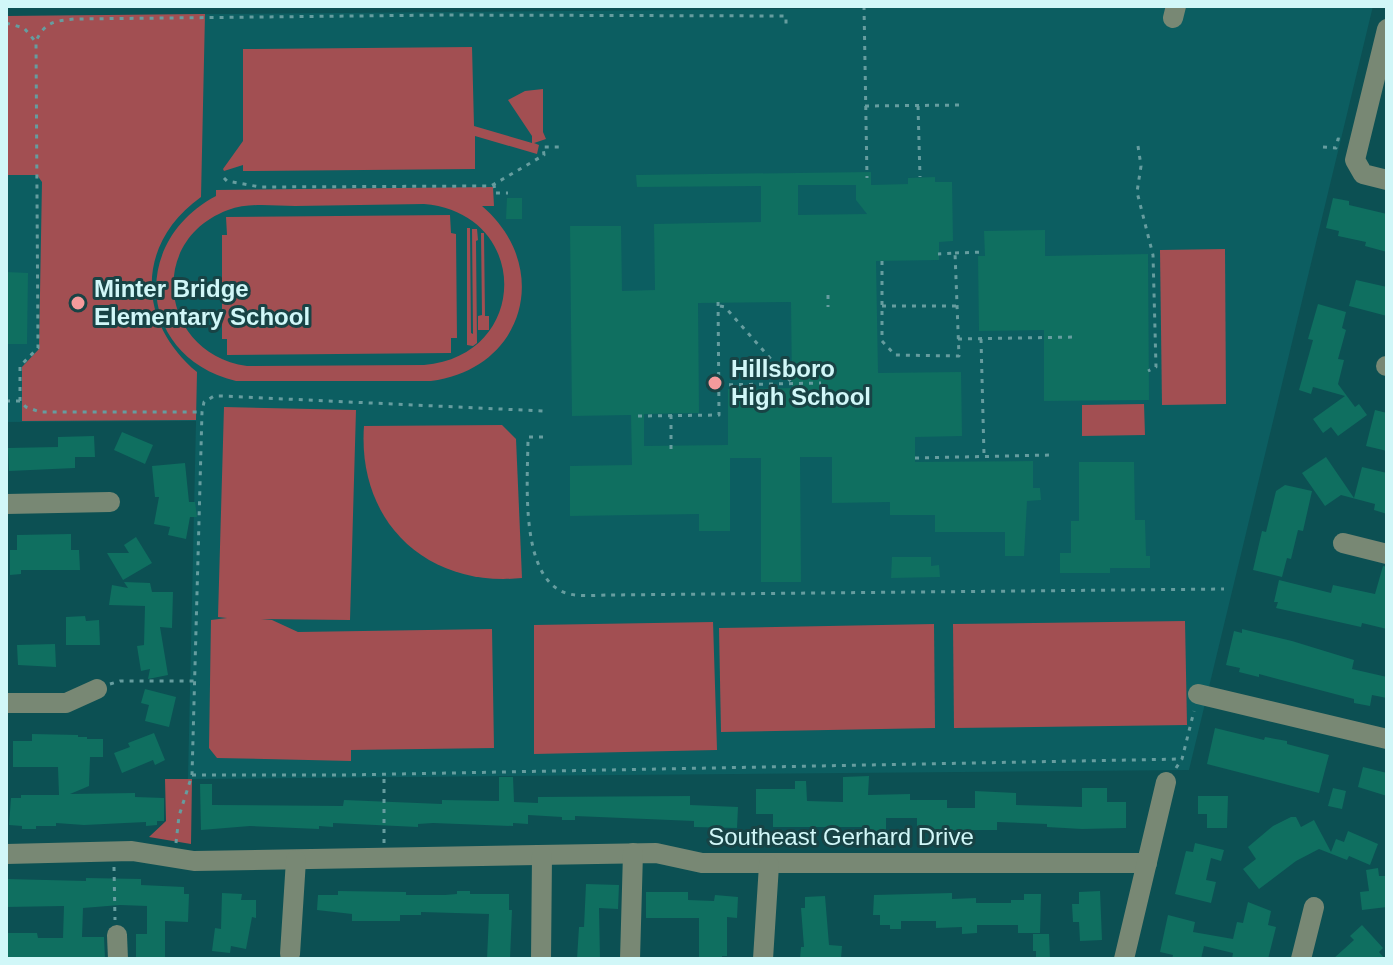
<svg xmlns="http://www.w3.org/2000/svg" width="1393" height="965" font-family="Arial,sans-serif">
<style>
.built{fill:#0c5e61}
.green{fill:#a24f52;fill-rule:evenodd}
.building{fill:#0f6f60;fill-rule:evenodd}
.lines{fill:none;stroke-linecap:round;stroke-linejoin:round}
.path{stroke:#669d9f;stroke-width:3;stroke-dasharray:4 6;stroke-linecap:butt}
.minor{stroke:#788874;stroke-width:20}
.poi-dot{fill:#f59b9c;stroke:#184345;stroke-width:3}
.labels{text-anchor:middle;stroke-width:6;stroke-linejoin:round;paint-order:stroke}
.poi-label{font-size:24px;font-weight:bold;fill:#d1f7f8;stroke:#184345;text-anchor:start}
.street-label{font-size:24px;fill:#d1f7f8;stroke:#184345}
</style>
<rect width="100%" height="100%" fill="#0c5053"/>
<polygon class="built" points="1146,6 1373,6 1189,770 188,779 196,421 6,422 6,16"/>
<g class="green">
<path d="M205,14L201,197C135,244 137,322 197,372L196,420L22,421V367L39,349L42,182L37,175H6V16Z"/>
<polygon points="472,47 474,126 532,143 532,136 508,100 525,91 543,89 543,132 546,139 534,143 539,145 537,154 475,136 475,169 243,171 243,165 224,171 223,169 243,141 243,49"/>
<path d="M493,187L494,206H482C553,267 525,369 431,381H236C138,357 129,242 216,196V190ZM424,204C531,213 531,356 424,365L247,366C161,354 145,241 228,210C249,202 274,206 295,206C338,205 381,205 424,204Z"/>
<polygon points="450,215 451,233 456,234 457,338 451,338 451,353 227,355 227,339 222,339 222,235 227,235 226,217"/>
<polygon points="467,228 470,228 471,333 473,334 472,229 477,229 478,240 476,241 477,343 473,346 467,345"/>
<polygon points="481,233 484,233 485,316 489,316 489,330 478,330 478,316 482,315"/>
<polygon points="1225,249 1226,404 1162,405 1160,250"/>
<polygon points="1144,404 1145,435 1082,436 1082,405"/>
<polygon points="224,407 356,410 350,620 261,619 272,620 298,632 492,629 494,748 351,750 351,761 217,758 209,748 211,620 227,618 218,617"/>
<path d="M502,425L516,439L522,578C427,588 357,522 364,426Z"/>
<polygon points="1185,621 1187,725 954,728 953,624"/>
<polygon points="713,622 717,750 534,754 534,625"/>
<polygon points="934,624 935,728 721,732 719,628"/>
<polygon points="165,779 192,779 191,844 149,837 166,821"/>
</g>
<g class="building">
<path d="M871,172V185L908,184V178L935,177V182H952L953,241L939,242V260L876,261L878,373L961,372L962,436L915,437V462L1033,461V488H1040L1041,500L1027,501L1024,556H1005V532H935V515H890V502L832,503V457H800L801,582H761V458H730V531H699V514L570,516V466L632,465L631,415L572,416L570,226H621L622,291L655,290L654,224L761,222V186L637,187L636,175ZM798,185H856V200L867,214L798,215ZM791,302L792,388L728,389V445L644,446V414L699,413L698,303Z"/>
<polygon points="507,198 522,198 522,219 506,219"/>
<polygon points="1333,198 1349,201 1349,205 1387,214 1387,252 1365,246 1366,242 1338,236 1339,231 1326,228"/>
<polygon points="1045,230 1045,256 1148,254 1149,400 1044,401 1044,330 979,331 978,256 985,256 984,231"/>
<polygon points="6,272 28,273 27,344 6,344"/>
<polygon points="1356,280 1387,287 1387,316 1349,306"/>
<polygon points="1318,304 1346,312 1342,328 1346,330 1338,359 1344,360 1338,384 1355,407 1359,404 1367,415 1338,436 1331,427 1323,433 1313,419 1345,396 1313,387 1311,394 1299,390 1313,340 1308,339"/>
<polygon points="1375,410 1387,413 1387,451 1366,446"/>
<polygon points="122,432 153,445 145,464 114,450"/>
<polygon points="94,436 95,457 75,457 75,468 9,471 8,448 58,447 58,437"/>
<polygon points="1326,457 1354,498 1362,467 1387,473 1387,514 1374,510 1375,504 1341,495 1325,506 1302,473"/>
<polygon points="1079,462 1134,462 1135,520 1145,520 1146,556 1150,556 1150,568 1110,568 1110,573 1060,573 1060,553 1071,553 1071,521 1079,521"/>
<polygon points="185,463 189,502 195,502 197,517 190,517 186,539 168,535 170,527 154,524 159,497 155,497 152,466"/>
<polygon points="1285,485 1312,491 1303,531 1298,530 1291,559 1287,558 1282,577 1253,570 1262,531 1266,532 1276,491"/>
<polygon points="71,534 71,550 79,550 80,570 21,570 21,574 10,575 10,550 17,550 17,535"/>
<polygon points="136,537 152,563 123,580 107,553 129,553 124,545"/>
<polygon points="892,557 931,557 931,566 939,565 940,577 891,578"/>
<polygon points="1383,566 1387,567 1387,629 1362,623 1361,627 1276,608 1278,602 1274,602 1279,580 1331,593 1333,585 1375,594"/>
<polygon points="124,582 150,583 152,592 173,592 172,628 160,627 168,675 148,679 150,669 141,671 137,646 144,645 145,606 109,605 112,585 128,588"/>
<polygon points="85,616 86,621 99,620 100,645 66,645 66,617"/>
<polygon points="1242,629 1292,641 1354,660 1352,669 1387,677 1387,698 1372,695 1370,706 1354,703 1354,699 1259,674 1259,677 1239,672 1240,668 1226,665 1234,631 1242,633"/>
<polygon points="55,644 56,667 18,665 17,645"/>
<polygon points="145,689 176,697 169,727 145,721 149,705 141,703"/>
<polygon points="1215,728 1264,740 1265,737 1287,741 1287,744 1329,755 1319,793 1207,764"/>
<polygon points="154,733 165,760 155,765 153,760 122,773 114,753 130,747 128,743"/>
<polygon points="32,734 78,735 78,737 87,737 87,739 103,739 103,757 90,757 89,786 70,794 135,793 135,797 164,798 164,821 157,821 157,825 146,826 146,822 84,825 56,823 56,826 36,826 36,829 22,829 22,826 9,825 11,798 21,798 21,795 59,795 58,767 13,767 13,741 32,741"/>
<polygon points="1363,767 1387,773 1387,796 1358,787"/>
<polygon points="869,776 868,795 910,794 910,800 947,800 947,808 975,808 975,791 1016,793 1016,805 1082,807 1082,788 1107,788 1107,802 1126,802 1126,828 1082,829 1047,827 1047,824 997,822 997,830 917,830 917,818 886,818 886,832 869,832 870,828 866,827 773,827 773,814 756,814 756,789 795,789 795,781 806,781 807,801 843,802 843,777"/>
<polygon points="499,777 513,777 514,802 538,803 538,797 690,796 690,805 738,807 737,828 694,827 694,821 575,816 575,820 562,820 562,817 528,815 528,824 513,823 513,826 433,823 418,824 418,827 333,823 333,827 319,826 319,829 250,826 201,830 200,784 212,784 212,805 343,806 344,800 442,804 442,800 499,801"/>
<polygon points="1333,788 1346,791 1342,809 1328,806"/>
<polygon points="1198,796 1228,796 1227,828 1207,828 1207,814 1198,814"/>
<polygon points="1291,817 1296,817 1301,827 1314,820 1331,852 1336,839 1344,842 1348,831 1378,844 1370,865 1349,856 1347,860 1319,849 1296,861 1259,889 1243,869 1256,859 1248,847 1273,826"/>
<polygon points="1195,843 1224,850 1221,861 1211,858 1206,880 1216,882 1211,903 1175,894 1186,851 1193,852"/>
<polygon points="1378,868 1379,876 1387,876 1387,907 1362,910 1360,892 1369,891 1366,870"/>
<polygon points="86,878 141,879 141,885 184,887 184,894 189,894 188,922 165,921 165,959 136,959 136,934 147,934 147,906 120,905 83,908 82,937 104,937 105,959 6,959 6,933 37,933 38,938 63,938 64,906 6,907 6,879 86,881"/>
<polygon points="586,884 619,885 618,909 599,908 600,959 577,959 579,927 584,927"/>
<polygon points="338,891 406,892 406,895 445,895 457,894 457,891 470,891 470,894 509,894 509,910 512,910 510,959 487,959 489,914 421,912 421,915 400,915 400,921 352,921 352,914 317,910 318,895 338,895"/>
<polygon points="1100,891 1102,940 1080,941 1079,922 1073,922 1072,904 1079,904 1079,892"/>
<polygon points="646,892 688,892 688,900 714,901 715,895 738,897 737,918 727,917 727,956 722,956 722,959 699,959 699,918 646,918"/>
<polygon points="222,893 242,894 241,900 256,900 256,918 252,917 246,949 231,946 230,953 212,951 215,928 221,929"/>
<polygon points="952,893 952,899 976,898 976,903 1011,903 1011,900 1024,900 1024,894 1041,894 1040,933 1018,933 1018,925 977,925 977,933 962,934 962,927 936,928 936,921 901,921 901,929 890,929 890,925 880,925 880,915 873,915 874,895"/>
<polygon points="825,896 829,945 842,946 841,959 800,959 801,947 804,947 801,908 805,908 805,897"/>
<polygon points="1248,902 1271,911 1268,925 1276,927 1268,959 1232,959 1233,953 1204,946 1201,959 1172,959 1173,955 1160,952 1168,915 1195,922 1193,932 1233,939 1237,922 1243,923"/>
<polygon points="1362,925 1383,948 1379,952 1385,959 1333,959 1354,940 1350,936"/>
<polygon points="1033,934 1049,934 1050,959 1036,959 1036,951 1033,951"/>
</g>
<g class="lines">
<g class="path">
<polyline points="864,6 867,178"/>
<polyline points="6,23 24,28 35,41"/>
<polyline points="865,106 964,105"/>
<polyline points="918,106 920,177"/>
<polyline points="1138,146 1141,166 1137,192 1153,255 1156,367 1148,371"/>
<polyline points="1323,147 1336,148 1338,139 1344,140"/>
<polyline points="224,178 227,181 260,187 491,186 544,155 543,147 563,147"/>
<polyline points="494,184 495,193 508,193"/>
<polyline points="955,253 985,252"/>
<polyline points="882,261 882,341 895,355 959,356 955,253 938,254"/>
<polyline points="828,295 828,307"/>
<polyline points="720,306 725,307 793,384"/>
<polyline points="882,306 957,306"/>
<polyline points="958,339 1076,337"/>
<polyline points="981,339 984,455"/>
<polyline points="719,385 821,383"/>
<polyline points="6,401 20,401 26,407 40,412 202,412"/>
<path d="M20,401V366L38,348L36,41C45,22 54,21 74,19L447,15L786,16V26"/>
<polyline points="671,415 671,453"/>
<polyline points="638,416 719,415 718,296"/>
<path d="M543,437H528C528,476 519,570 561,591C574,598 596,595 611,595L1224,589"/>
<polyline points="915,458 1052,455"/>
<polyline points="110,684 120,681 194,681"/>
<polyline points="1176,768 1182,759 1194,711"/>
<polyline points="192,775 345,775 1182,759"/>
<polyline points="176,843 179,816 192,775 202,412 204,402 214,396 221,396 543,411"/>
<polyline points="384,843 384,774"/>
<polyline points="114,867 115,920"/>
</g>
<g class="minor">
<polyline points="1173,18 1176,6"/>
<polyline points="1387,29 1355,160 1363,174 1387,180"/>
<polyline points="1386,366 1387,366"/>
<polyline points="6,504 110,502"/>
<polyline points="1343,543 1387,554"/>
<polyline points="1198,694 1387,739"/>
<polyline points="6,703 66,703 97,689"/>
<polyline points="6,854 132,851 194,861 656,853 702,863 1147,863"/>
<polyline points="117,935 118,959"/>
<polyline points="290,954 296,860"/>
<polyline points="541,959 542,856"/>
<polyline points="630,959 633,853"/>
<polyline points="763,959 769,865"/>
<polyline points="1124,959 1166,782"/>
<polyline points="1301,959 1314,907"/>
</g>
</g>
<g class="poi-dot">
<circle cx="78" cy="303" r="8"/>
<circle cx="715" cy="383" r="8"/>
</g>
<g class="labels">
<g class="poi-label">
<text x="94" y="297">Minter Bridge<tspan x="94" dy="28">Elementary School</tspan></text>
<text x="731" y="377">Hillsboro<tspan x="731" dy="28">High School</tspan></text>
</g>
<g class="street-label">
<text x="841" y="845">Southeast Gerhard Drive</text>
</g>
</g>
<rect width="1393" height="965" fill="none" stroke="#d1f7f8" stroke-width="16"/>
</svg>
